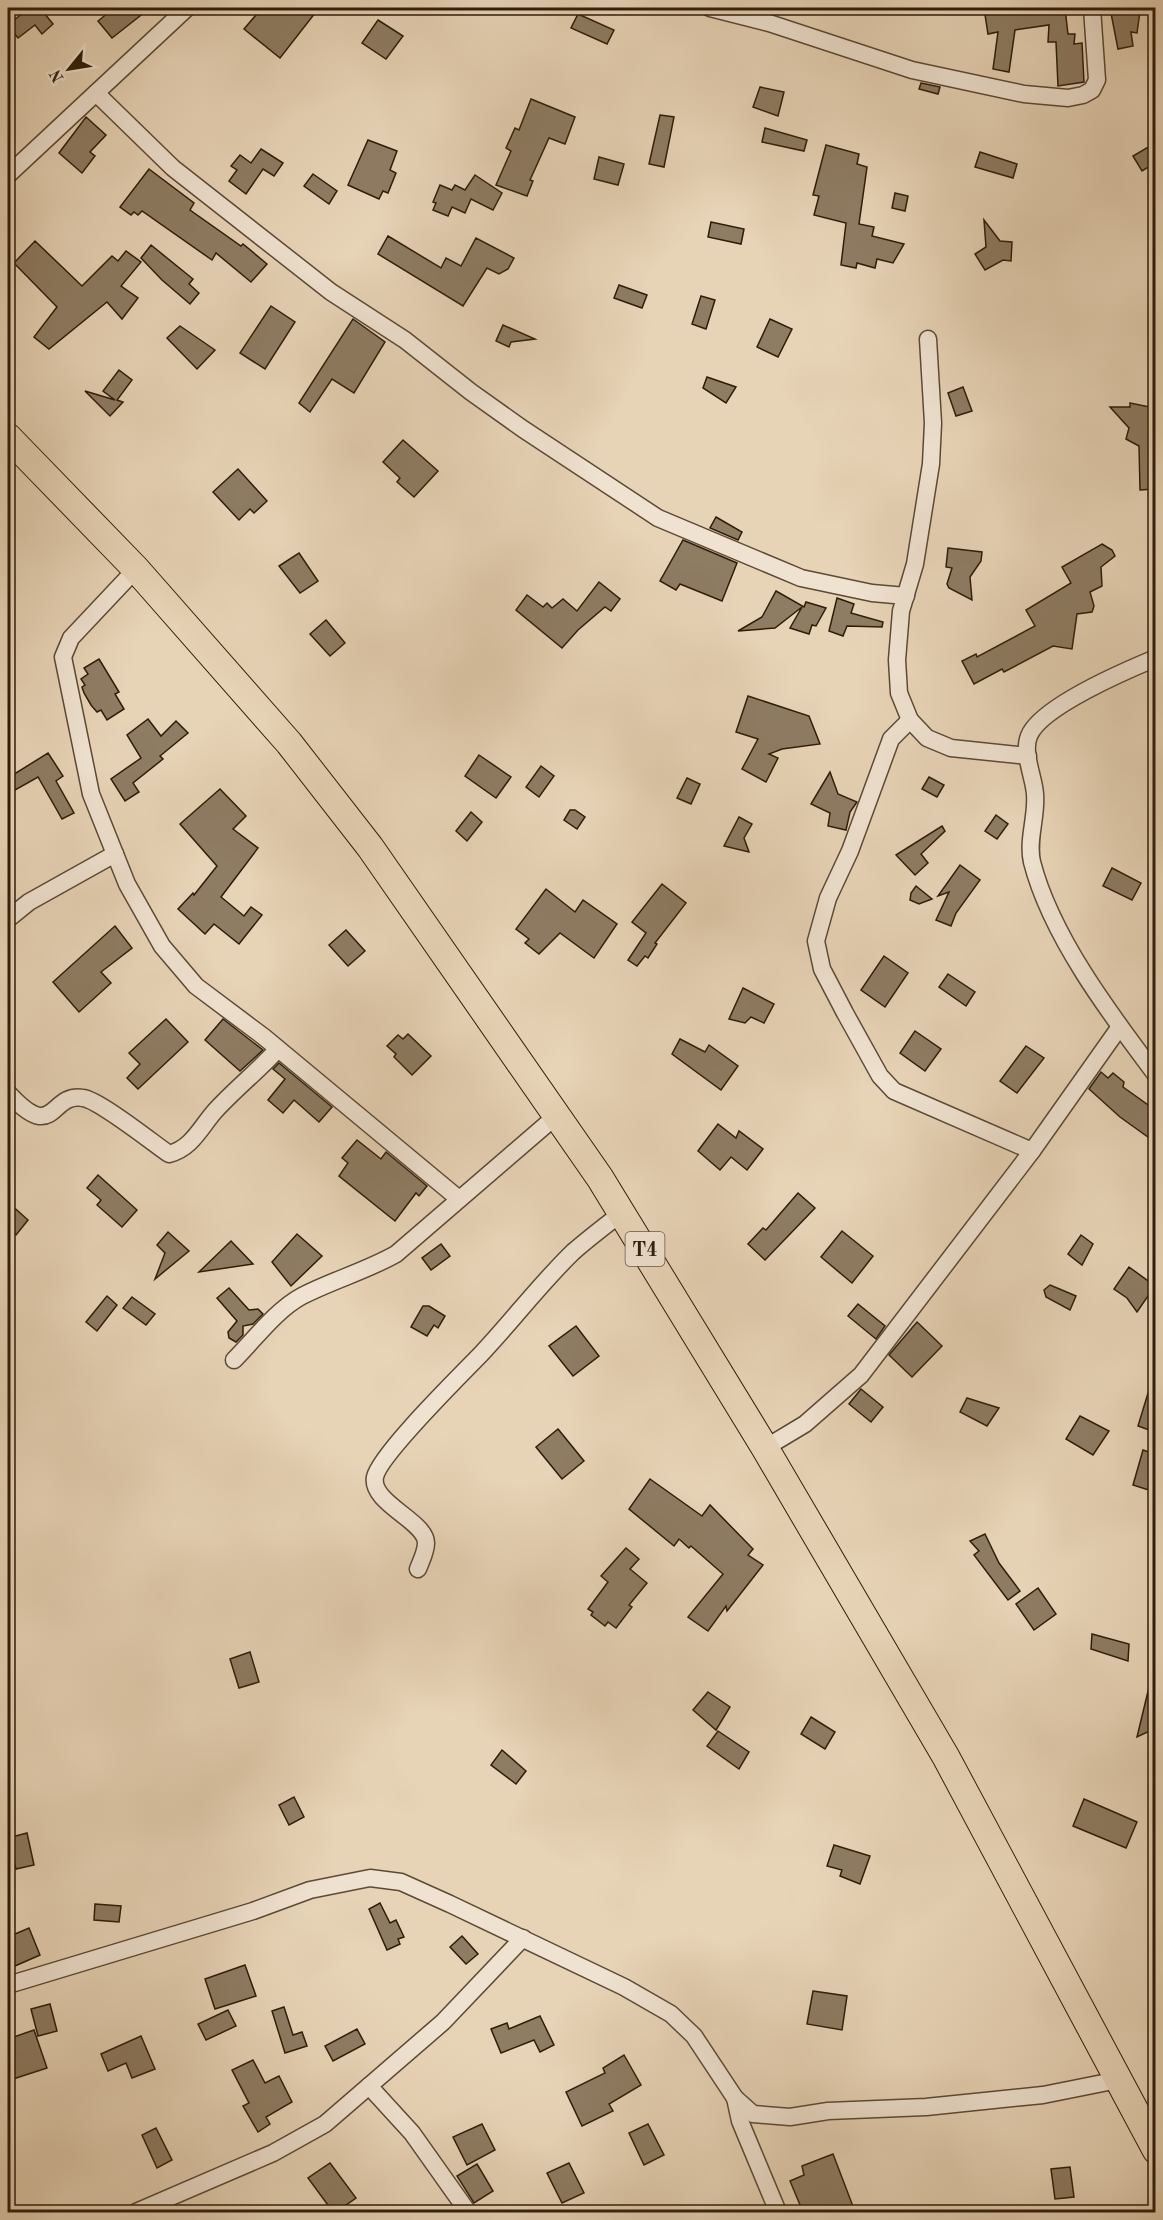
<svg xmlns="http://www.w3.org/2000/svg" width="1163" height="2220" font-family="'Old Standard TT',serif">
<style>
.building{fill:#8e7c63;stroke:#2e1d0a;stroke-width:1.5}
.lines{fill:none;stroke-linecap:round;stroke-linejoin:round}
.minor-casing{stroke:#5c4a35;stroke-width:19}
.trunk-casing{stroke:#2e1d0a;stroke-width:29}
.minor{stroke:#efe2d0;stroke-width:16}
.trunk{stroke:#e7d3b6;stroke-width:27}
.labels{text-anchor:middle;stroke-width:4.5;stroke-linejoin:round;paint-order:stroke}
.shield{fill:#efe2d0;stroke:#685845;stroke-width:1.5}
.shield-label{font-size:20px;font-weight:bold;fill:#2e1d0a}
</style>
<rect width="100%" height="100%" fill="#e7d3b6"/>
<filter id="stains"><feTurbulence type="fractalNoise" baseFrequency=".00333" numOctaves="4"/><feColorMatrix values="0 0 0 0 .2 0 0 0 0 .09 0 0 0 0 .02 0 0 0 .5 -.17"/></filter>
<radialGradient id="worn" r=".72"><stop offset=".6" stop-color="#630" stop-opacity="0"/><stop offset="1" stop-color="#630" stop-opacity=".3"/></radialGradient>
<g class="building">
<polygon points="29,8 40,8 53,24 42,34 35,25 18,38 8,25"/>
<polygon points="114,8 150,8 112,38 98,21"/>
<polygon points="262,8 319,8 280,58 244,29"/>
<polygon points="984,8 1065,8 1068,34 1075,34 1074,44 1082,43 1084,82 1058,86 1056,42 1048,42 1049,25 1015,30 1009,72 993,69 998,32 988,34"/>
<polygon points="1110,8 1140,11 1137,33 1131,32 1133,46 1118,49"/>
<polygon points="578,14 614,30 607,44 571,28"/>
<polygon points="378,20 403,36 386,59 362,43"/>
<polygon points="921,83 940,87 938,94 919,89"/>
<polygon points="760,87 784,92 778,116 753,107"/>
<polygon points="531,99 575,117 565,144 549,138 530,180 533,181 527,196 496,185 511,151 506,148 515,128 519,130"/>
<polygon points="660,115 674,117 664,167 649,164"/>
<polygon points="86,117 106,135 90,152 95,156 82,173 59,153"/>
<polygon points="765,128 807,140 804,151 762,142"/>
<polygon points="368,140 397,151 390,170 396,173 388,193 383,191 379,199 348,185"/>
<polygon points="1155,143 1155,163 1142,171 1133,156"/>
<polygon points="826,145 859,154 857,164 867,167 859,224 874,227 872,236 904,244 893,263 877,259 875,268 857,263 856,268 841,265 846,223 814,215 819,196 813,195"/>
<polygon points="261,149 283,163 274,176 263,169 246,194 229,181 237,170 231,166 240,155 251,163"/>
<polygon points="980,152 1017,164 1013,178 975,167"/>
<polygon points="599,157 624,164 618,185 594,179"/>
<polygon points="149,169 194,203 190,210 241,246 243,244 267,264 251,282 216,253 212,260 142,211 138,215 134,212 131,215 120,207"/>
<polygon points="313,174 337,191 329,204 304,186"/>
<polygon points="475,175 502,193 493,210 471,199 465,213 452,207 448,216 433,210 436,203 433,202 440,185 452,190 455,185 465,190"/>
<polygon points="895,193 908,196 905,211 892,208"/>
<polygon points="984,220 1000,241 1012,242 1011,261 1003,260 985,270 975,254 986,247"/>
<polygon points="711,222 744,229 741,244 708,237"/>
<polygon points="388,236 441,268 446,258 461,266 476,238 514,258 508,269 499,274 487,268 463,306 378,254"/>
<polygon points="35,241 82,286 112,256 118,261 126,251 141,262 121,286 138,298 122,319 107,302 49,349 34,337 57,307 14,263"/>
<polygon points="151,245 193,279 189,284 199,293 190,304 162,280 141,258"/>
<polygon points="619,285 647,295 642,308 614,298"/>
<polygon points="701,296 715,300 706,329 692,324"/>
<polygon points="271,306 295,322 265,369 240,353"/>
<polygon points="353,319 385,342 354,393 332,379 310,412 299,403"/>
<polygon points="770,319 792,329 778,357 757,347"/>
<polygon points="503,325 535,339 511,342 509,347 496,341"/>
<polygon points="180,326 215,350 197,369 167,338"/>
<polygon points="119,370 132,380 117,400 123,402 110,416 85,391 115,400 103,391"/>
<polygon points="707,377 736,387 726,403 703,388"/>
<polygon points="963,387 972,411 956,416 948,393"/>
<polygon points="1130,403 1155,408 1155,489 1140,490 1139,446 1126,439 1129,428 1110,407 1130,407"/>
<polygon points="403,440 438,471 414,497 397,482 400,478 383,462"/>
<polygon points="238,469 267,501 254,513 250,509 239,520 213,492"/>
<polygon points="716,517 742,532 738,540 710,528"/>
<polygon points="683,540 737,563 722,601 680,584 676,590 660,581"/>
<polygon points="1102,544 1112,550 1115,556 1101,567 1102,586 1090,592 1094,606 1092,612 1077,614 1072,649 1053,646 1004,672 1002,669 974,684 962,661 976,654 977,657 1035,626 1026,610 1071,583 1062,567"/>
<polygon points="948,548 982,552 981,561 970,577 972,600 949,588 947,584 952,568 946,567"/>
<polygon points="299,553 318,581 300,593 279,566"/>
<polygon points="599,582 620,599 611,611 605,607 578,630 562,648 516,610 527,595 543,607 547,603 552,608 563,599 577,611"/>
<polygon points="776,591 804,607 806,602 826,608 816,626 812,625 809,634 790,628 802,607 775,628 738,631 762,617"/>
<polygon points="837,598 854,604 851,613 883,622 882,627 847,626 843,636 829,631"/>
<polygon points="326,620 345,643 330,656 310,634"/>
<polygon points="99,659 119,692 115,694 124,709 107,720 101,710 97,712 91,705 84,693 82,687 85,685 81,679 88,674 84,668"/>
<polygon points="748,696 809,716 820,744 782,749 769,754 778,758 766,782 742,769 758,739 736,732"/>
<polygon points="148,719 161,736 176,721 188,733 160,756 163,759 133,783 139,792 125,801 111,779 141,758 127,735"/>
<polygon points="48,753 63,776 56,781 74,813 62,819 38,777 8,794 8,778"/>
<polygon points="479,755 511,777 496,798 465,776"/>
<polygon points="541,766 554,776 539,797 526,787"/>
<polygon points="830,772 838,794 857,802 850,812 846,830 828,826 830,813 811,804"/>
<polygon points="929,777 944,785 937,797 922,789"/>
<polygon points="687,778 700,784 691,804 677,798"/>
<polygon points="220,789 246,816 233,829 258,848 221,897 244,916 251,907 262,915 239,944 214,924 205,934 178,909 193,893 194,895 217,866 180,824"/>
<polygon points="570,810 575,810 585,817 577,829 564,820"/>
<polygon points="471,812 482,822 467,841 456,831"/>
<polygon points="996,815 1008,824 997,839 985,831"/>
<polygon points="739,817 752,824 744,838 749,852 724,846"/>
<polygon points="942,826 945,831 921,854 928,863 915,875 896,855"/>
<polygon points="960,865 980,880 956,913 951,926 936,920 949,892 938,896"/>
<polygon points="1112,868 1141,883 1132,900 1103,886"/>
<polygon points="662,884 686,903 655,943 657,944 648,958 645,956 637,966 628,960 646,933 632,922"/>
<polygon points="916,886 932,899 919,904 910,900 911,893"/>
<polygon points="546,889 575,912 583,900 617,924 594,958 560,933 539,954 525,943 529,939 516,929"/>
<polygon points="115,926 132,948 101,972 111,983 79,1012 53,982"/>
<polygon points="346,930 365,951 348,966 329,945"/>
<polygon points="884,956 908,973 885,1007 861,990"/>
<polygon points="948,974 975,992 966,1006 939,987"/>
<polygon points="743,988 774,1004 764,1023 751,1017 745,1023 729,1019"/>
<polygon points="166,1019 188,1042 138,1089 127,1078 140,1064 129,1053"/>
<polygon points="223,1019 263,1050 240,1071 205,1040"/>
<polygon points="915,1031 941,1049 925,1071 900,1053"/>
<polygon points="408,1034 431,1056 412,1075 394,1057 396,1054 387,1046 398,1035 403,1039"/>
<polygon points="680,1039 705,1052 709,1045 738,1066 721,1090 672,1054"/>
<polygon points="1026,1046 1044,1058 1017,1093 1000,1081"/>
<polygon points="279,1063 332,1107 319,1122 294,1100 283,1113 268,1100 285,1079 273,1069"/>
<polygon points="1101,1072 1108,1078 1113,1073 1124,1082 1123,1087 1155,1110 1155,1142 1120,1117 1089,1089"/>
<polygon points="718,1124 736,1138 739,1131 763,1149 747,1170 731,1157 720,1170 698,1151"/>
<polygon points="357,1140 381,1159 386,1152 427,1186 419,1196 416,1193 395,1221 339,1176 348,1163 342,1158"/>
<polygon points="98,1175 137,1210 122,1227 97,1205 101,1200 87,1188"/>
<polygon points="798,1193 815,1208 765,1260 748,1244 763,1228 766,1230"/>
<polygon points="8,1202 28,1220 16,1235 8,1228"/>
<polygon points="842,1231 873,1256 852,1283 821,1257"/>
<polygon points="168,1232 189,1251 155,1279 165,1253 157,1245"/>
<polygon points="297,1234 322,1256 291,1286 272,1262"/>
<polygon points="1081,1235 1093,1244 1082,1265 1068,1254"/>
<polygon points="231,1241 253,1264 199,1272"/>
<polygon points="441,1244 450,1256 431,1270 422,1258"/>
<polygon points="1129,1267 1155,1286 1137,1312 1127,1298 1114,1289"/>
<polygon points="1050,1285 1076,1296 1070,1310 1046,1297 1044,1290"/>
<polygon points="229,1288 249,1310 258,1309 263,1314 253,1324 243,1326 243,1335 236,1342 229,1338 228,1332 237,1321 217,1298"/>
<polygon points="107,1296 117,1305 97,1331 86,1322"/>
<polygon points="132,1297 155,1314 146,1325 123,1308"/>
<polygon points="858,1304 885,1326 876,1339 848,1316"/>
<polygon points="423,1306 429,1306 445,1316 438,1328 434,1325 427,1336 411,1327"/>
<polygon points="917,1322 942,1346 912,1377 889,1355"/>
<polygon points="576,1326 599,1356 573,1376 549,1346"/>
<polygon points="1152,1380 1155,1380 1155,1420 1152,1431 1138,1426"/>
<polygon points="861,1389 883,1407 871,1422 849,1404"/>
<polygon points="967,1398 999,1408 987,1426 960,1412"/>
<polygon points="1080,1416 1109,1431 1093,1455 1066,1439"/>
<polygon points="558,1429 584,1461 562,1479 536,1447"/>
<polygon points="1143,1450 1155,1454 1155,1492 1133,1485"/>
<polygon points="650,1479 702,1516 710,1505 753,1549 748,1555 763,1565 727,1611 726,1606 708,1631 688,1617 723,1574 691,1546 689,1548 679,1539 674,1546 629,1509"/>
<polygon points="985,1534 999,1563 1020,1591 1008,1600 974,1555 979,1551 970,1541"/>
<polygon points="626,1548 639,1559 630,1569 647,1583 629,1605 632,1607 616,1628 608,1622 605,1626 591,1615 593,1612 588,1609 608,1582 601,1576"/>
<polygon points="1038,1588 1056,1614 1034,1630 1016,1604"/>
<polygon points="1092,1634 1129,1644 1128,1661 1091,1649"/>
<polygon points="250,1652 259,1682 239,1688 230,1659"/>
<polygon points="1150,1683 1155,1683 1154,1729 1137,1737"/>
<polygon points="708,1692 730,1707 716,1730 693,1710"/>
<polygon points="811,1717 835,1732 825,1749 801,1734"/>
<polygon points="718,1731 749,1752 739,1769 707,1746"/>
<polygon points="502,1750 526,1771 516,1784 491,1765"/>
<polygon points="294,1797 304,1817 289,1825 279,1805"/>
<polygon points="1084,1799 1137,1822 1126,1848 1073,1826"/>
<polygon points="27,1833 34,1865 16,1869 8,1838"/>
<polygon points="834,1845 870,1856 860,1884 840,1876 842,1870 827,1866"/>
<polygon points="380,1903 390,1923 396,1920 404,1937 398,1939 400,1944 387,1950 369,1909"/>
<polygon points="95,1904 121,1906 119,1922 94,1920"/>
<polygon points="29,1928 40,1955 8,1969 8,1937"/>
<polygon points="462,1936 478,1954 466,1964 450,1947"/>
<polygon points="245,1965 256,1996 215,2009 205,1979"/>
<polygon points="813,1991 847,1996 842,2030 807,2024"/>
<polygon points="50,2004 57,2031 38,2036 31,2009"/>
<polygon points="284,2007 293,2035 302,2032 307,2046 285,2053 272,2011"/>
<polygon points="228,2010 236,2026 206,2040 198,2024"/>
<polygon points="540,2016 554,2045 540,2052 534,2040 501,2053 491,2029 507,2023 509,2029"/>
<polygon points="357,2029 365,2044 333,2061 325,2046"/>
<polygon points="34,2030 47,2068 10,2080 8,2072 8,2039"/>
<polygon points="141,2036 155,2069 132,2078 126,2063 108,2071 101,2054"/>
<polygon points="624,2055 641,2085 609,2104 613,2111 582,2126 566,2092 605,2073 603,2068"/>
<polygon points="253,2060 265,2083 279,2076 292,2102 266,2117 270,2124 258,2132 243,2106 249,2103 232,2070"/>
<polygon points="482,2124 495,2150 467,2165 453,2137"/>
<polygon points="648,2124 664,2155 644,2165 629,2133"/>
<polygon points="156,2128 172,2160 157,2168 142,2135"/>
<polygon points="833,2154 854,2209 844,2212 803,2212 790,2181 804,2175 802,2166"/>
<polygon points="330,2163 356,2198 336,2212 333,2212 308,2178"/>
<polygon points="569,2163 584,2193 562,2203 547,2173"/>
<polygon points="477,2164 493,2191 474,2203 457,2176"/>
<polygon points="1070,2167 1074,2197 1055,2199 1051,2169"/>
</g>
<g class="lines">
<defs>
<g id="minor">
<polyline points="710,8 769,23 912,70 1024,94 1068,98 1083,95 1092,90 1097,80 1092,8"/>
<polyline points="96,93 173,168 331,292 405,340 471,392 523,429 658,518 801,578 872,593 906,596"/>
<polyline points="8,175 187,8"/>
<polyline points="928,339 933,423 931,464 915,564 901,611 897,660 899,693 910,720 927,738 951,748 1028,756"/>
<polyline points="136,569 71,638 63,657 91,794 127,884 162,946 196,986 264,1037 459,1199"/>
<path d="M1156,658C1127,670 1040,707 1029,736C1022,753 1034,777 1035,794C1037,817 1027,840 1032,862C1051,936 1110,1014 1156,1075"/>
<polyline points="910,720 891,739 850,851 828,898 816,941 822,969 845,1013 880,1076 894,1091 1032,1151"/>
<polyline points="8,919 29,902 115,854"/>
<path d="M8,1093C56,1145 49,1092 83,1098C99,1100 153,1143 169,1154C192,1148 200,1128 215,1111C235,1089 258,1071 278,1049"/>
<path d="M234,1360C255,1339 276,1310 302,1296C333,1280 366,1271 396,1254L555,1117"/>
<polyline points="765,1448 805,1424 861,1375 1032,1151 1119,1028"/>
<path d="M418,1569C421,1561 426,1552 426,1543C426,1521 370,1503 375,1477C380,1454 462,1374 482,1353C513,1320 540,1284 573,1252C589,1238 606,1225 623,1212"/>
<polyline points="8,1985 253,1911 310,1890 370,1878 401,1882 450,1904 624,1987 671,2014 694,2036 735,2098 753,2114 790,2117 828,2111 926,2107 1043,2095 1118,2080"/>
<polyline points="369,2086 412,2133 468,2212"/>
<polyline points="735,2098 740,2121 778,2212"/>
<polyline points="136,2212 273,2153 325,2124 443,2022 523,1938"/>
</g>
<polyline id="trunk" points="8,437 136,569 289,743 370,847 600,1178 765,1448 946,1757 1156,2150"/>
</defs>
<use href="#minor" class="minor-casing"/>
<use href="#trunk" class="trunk-casing"/>
<use href="#minor" class="minor"/>
<use href="#trunk" class="trunk"/>
</g>
<g class="labels">
<rect class="shield" x="625.5" y="1232" width="39" height="34" rx="4.5"/>
<g class="shield-label">
<text x="645" y="1256">T4</text>
</g>
</g>
<rect width="1163" height="2220" fill="none" stroke="#e7d3b6" stroke-width="30"/>
<rect x="9" y="9" width="1145" height="2202" fill="none" stroke="#2e1d0a" stroke-width="3"/>
<rect x="15" y="15" width="1133" height="2190" fill="none" stroke="#2e1d0a" stroke-width="1.5"/>
<g transform="translate(69 69) rotate(240)" stroke="#efe2d0" stroke-width="4.5" paint-order="stroke">
<path d="M0-4.5L10 22L0 15L-10 22Z" fill="#2e1d0a"/>
<text y="-9" font-size="16" font-weight="bold" text-anchor="middle" fill="#2e1d0a">N</text>
</g>
<rect width="100%" height="100%" filter="url(#stains)"/>
<rect width="100%" height="100%" fill="url(#worn)"/>
</svg>
